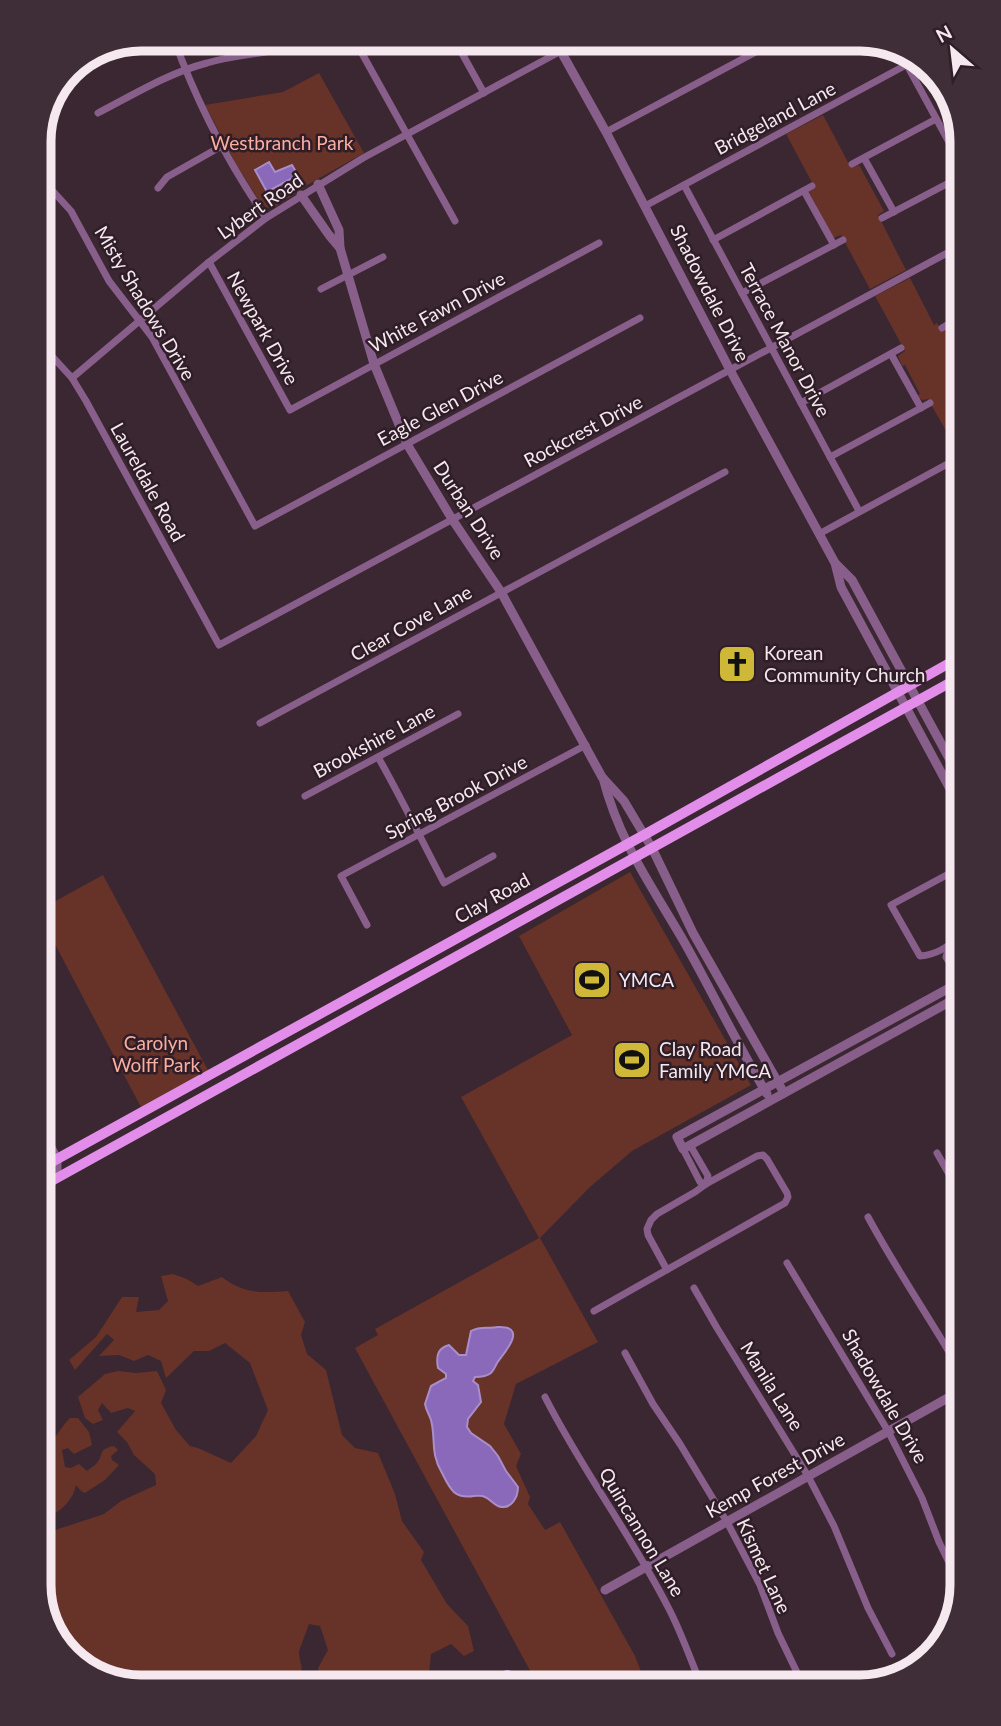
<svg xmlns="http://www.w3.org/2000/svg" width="1001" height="1726" font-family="Lato,sans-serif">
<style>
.green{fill:#673228}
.water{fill:#8a68ba;stroke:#aa8eca;stroke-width:2}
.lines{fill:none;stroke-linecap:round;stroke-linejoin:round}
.minor{stroke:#885f8b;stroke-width:7}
.tertiary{stroke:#885f8b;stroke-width:9}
.primary{stroke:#e38dea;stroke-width:10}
.labels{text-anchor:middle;stroke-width:5;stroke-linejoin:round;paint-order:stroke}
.street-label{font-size:19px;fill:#f5e8ee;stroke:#2f1d27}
.park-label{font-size:19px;fill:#faae9f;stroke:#2f1d27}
.poi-label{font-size:19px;fill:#f5e8ee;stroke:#2f1d27;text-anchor:start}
.rim{fill:none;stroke:#f5e8ee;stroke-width:9}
</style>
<rect width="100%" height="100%" fill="#3a2731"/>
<g class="green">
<polygon points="319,73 364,153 309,184 275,207 267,208 260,202 236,164 205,105 283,92"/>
<polygon points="823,115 851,168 859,165 884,211 878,215 906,270 870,289 841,235 833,238 809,192 815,188 786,134"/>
<polygon points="910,278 934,325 937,323 942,331 946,330 950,332 951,335 949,337 962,360 962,380 957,383 962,393 962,449 958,452 928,399 923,400 919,398 918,395 920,394 905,365 902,366 898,356 905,351 875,296"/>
<polygon points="630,872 751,1085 632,1151 590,1187 540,1238 598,1342 516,1384 504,1424 521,1454 516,1466 530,1497 528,1504 545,1530 560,1522 635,1656 647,1687 539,1687 355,1348 378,1335 375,1329 539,1238 461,1097 572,1035 519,936"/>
<polygon points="103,875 210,1074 143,1111 39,914 39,910"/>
<path d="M173,1274L187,1279L198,1286L222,1277C244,1294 262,1293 288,1291L305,1322L301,1335L307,1354L326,1370L342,1435L355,1448L378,1453L395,1494L402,1521L424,1552L421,1560L447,1604L468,1626L474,1651L464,1656L451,1644L431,1654L429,1674L420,1678L410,1680L409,1687H326L319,1683L318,1668L328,1650L320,1626L309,1624C307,1630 300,1648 299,1652C299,1662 304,1665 300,1676L310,1680L307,1687H134L84,1670L49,1630L46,1617L48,1609L39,1580V1541L55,1530L104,1514L121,1501L156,1485L155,1474L134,1455L127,1442L117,1432L135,1411L128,1408L111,1413L102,1403L98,1410L103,1420L93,1424L85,1418L78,1397L105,1374L118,1371L136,1373L157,1371L166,1390L161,1403L176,1430L190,1446L198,1448L231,1463L256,1436L268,1410L250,1363L225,1343L209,1351H194L166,1378L161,1361L148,1355L134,1361L119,1355L99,1356L114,1340L107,1334L75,1370L69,1360L96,1337L122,1297H139L136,1312L159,1310L168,1301L161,1276Z"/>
<path d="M70,1418H78L89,1432L92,1445L74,1454L68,1448L62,1450L65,1467L71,1468L79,1464L87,1471C90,1468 93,1467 96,1464C105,1454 97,1449 114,1446L118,1450L111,1456L112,1460L119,1465L105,1480L85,1493L81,1491L76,1485C72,1505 55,1514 39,1523V1450C54,1444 59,1429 70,1418Z"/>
</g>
<g class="water">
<polygon points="269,162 275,172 292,165 298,175 267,192 255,170"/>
<path d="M498,1327C529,1326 504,1353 497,1363C495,1367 494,1370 491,1373C486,1377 480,1377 475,1377L473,1381L478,1385L481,1402L468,1419L467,1427L471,1433L490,1446L498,1456L506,1471L518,1487C518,1497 511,1511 498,1506C493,1504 490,1499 485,1497C481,1495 478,1496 474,1496C454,1499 450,1489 442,1473C430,1453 436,1439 431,1420C429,1414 426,1410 425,1404L431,1386L446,1378V1374L438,1368C436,1357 437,1348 449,1345L459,1355H466L471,1331C480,1326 489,1329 498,1327Z"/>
<path d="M507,1671C516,1672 522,1679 526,1687H473L500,1673Z"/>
</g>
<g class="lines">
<g class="minor">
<path d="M174,39C197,104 227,161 266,218"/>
<polyline points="354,39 455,221"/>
<polyline points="454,39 484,93"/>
<polyline points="907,65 962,166"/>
<path d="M98,113C133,95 168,73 207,63C227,57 247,55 266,52"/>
<polyline points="606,132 780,39"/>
<polyline points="864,158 894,212"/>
<polyline points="852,164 936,119"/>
<polyline points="39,176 71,211 109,281 152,337 255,526 640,318"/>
<polyline points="684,185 859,511"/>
<polyline points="158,188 167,177 220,147"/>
<polyline points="804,191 834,245"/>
<polyline points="645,206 919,58"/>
<polyline points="882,218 962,176"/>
<polyline points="713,240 812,186"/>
<polyline points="209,262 290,410 599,243"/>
<polyline points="321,289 383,257"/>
<polyline points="742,293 843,240"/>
<polyline points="952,322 962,342"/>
<polyline points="942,328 962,316"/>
<polyline points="39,342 72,378 86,401 219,645 962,245"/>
<polyline points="891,354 921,408"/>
<polyline points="72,378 209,262 266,218 363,158 561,51"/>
<polyline points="960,387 962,386"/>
<polyline points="801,403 901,348"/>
<polyline points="830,457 930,403"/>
<polyline points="819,534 962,456"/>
<polyline points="260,723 725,472"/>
<path d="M378,757C402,799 422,841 444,883L493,856"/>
<polyline points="305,796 458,714"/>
<polyline points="367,925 341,876 586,745"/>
<path d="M962,933C951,945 938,955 920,956L891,905L954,871L962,885"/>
<polyline points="947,948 948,950 954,952 962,967"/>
<polyline points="948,950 946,957 957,974 962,977"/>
<polyline points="690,1145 708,1176 706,1184"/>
<polyline points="683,1149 700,1182 706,1184"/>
<polyline points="937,1153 962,1197"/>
<path d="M868,1217C897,1271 932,1321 962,1374"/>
<polyline points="787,1263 888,1431 922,1498 939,1542 962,1589"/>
<polyline points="694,1288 717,1328 808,1476 834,1526 868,1608 892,1654"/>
<path d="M594,1311C658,1275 721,1239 785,1203L788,1197L787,1193L767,1159L763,1155L757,1156L706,1184L695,1192L657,1214L651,1220L647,1229L648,1235L667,1270"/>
<polyline points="625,1353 653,1404 680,1444 727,1522 760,1585 778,1633 804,1687"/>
<path d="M545,1397C582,1470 632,1536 669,1609C682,1634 691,1661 702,1687"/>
</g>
<g class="tertiary">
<polyline points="554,39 606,132 730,370 835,563 841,587 962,811"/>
<polyline points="318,184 339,230 340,248 374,364 407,444 452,519 501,592 602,777 624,801 652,848 693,933 784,1093"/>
<polyline points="301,195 329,235 340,248"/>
<polyline points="836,564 852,580 962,782"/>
<path d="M603,778C619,841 651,885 683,940C712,991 737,1044 767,1094"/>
<polyline points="962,995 683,1149 677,1137 962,981"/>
<polyline points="39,1124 57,1159 57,1177"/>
<polyline points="605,1590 962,1390"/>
</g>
<g class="primary">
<polyline points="39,1169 644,835 962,656"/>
<polyline points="39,1188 962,676"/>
</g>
</g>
<defs>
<symbol id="church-square" viewBox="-11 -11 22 22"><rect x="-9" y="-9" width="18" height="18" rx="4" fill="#cfb837" stroke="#2f1d27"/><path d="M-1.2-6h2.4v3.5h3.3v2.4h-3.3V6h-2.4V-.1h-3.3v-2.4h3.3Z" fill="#111"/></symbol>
<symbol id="stadium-square" viewBox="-11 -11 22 22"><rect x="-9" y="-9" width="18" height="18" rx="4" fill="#cfb837" stroke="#2f1d27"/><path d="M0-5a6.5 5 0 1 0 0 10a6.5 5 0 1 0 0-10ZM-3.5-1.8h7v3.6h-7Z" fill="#111"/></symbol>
</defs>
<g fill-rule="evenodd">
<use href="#church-square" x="715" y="642" width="44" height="44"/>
<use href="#stadium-square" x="570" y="958" width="44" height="44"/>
<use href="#stadium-square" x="610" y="1038" width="44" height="44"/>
</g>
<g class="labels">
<g class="street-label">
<text transform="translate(775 118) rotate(-28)" y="7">Bridgeland Lane</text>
<text transform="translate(260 206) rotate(-35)" y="7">Lybert Road</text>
<text transform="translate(710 293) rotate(63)" y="7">Shadowdale Drive</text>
<text transform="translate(145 303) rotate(59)" y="7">Misty Shadows Drive</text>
<text transform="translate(437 312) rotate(-28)" y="7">White Fawn Drive</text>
<text transform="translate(263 328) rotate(61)" y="7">Newpark Drive</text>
<text transform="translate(785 340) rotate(62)" y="7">Terrace Manor Drive</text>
<text transform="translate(440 408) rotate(-28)" y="7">Eagle Glen Drive</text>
<text transform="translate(583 431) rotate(-28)" y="7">Rockcrest Drive</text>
<text transform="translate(148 482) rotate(61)" y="7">Laureldale Road</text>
<text transform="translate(469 510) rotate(57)" y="7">Durban Drive</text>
<text transform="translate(411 623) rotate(-29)" y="7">Clear Cove Lane</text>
<text transform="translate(374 741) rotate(-28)" y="7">Brookshire Lane</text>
<text transform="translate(456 797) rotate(-28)" y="7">Spring Brook Drive</text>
<text transform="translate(492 898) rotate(-29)" y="7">Clay Road</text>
<text transform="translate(772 1386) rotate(58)" y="7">Manila Lane</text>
<text transform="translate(885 1396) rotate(60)" y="7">Shadowdale Drive</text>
<text transform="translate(775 1475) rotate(-29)" y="7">Kemp Forest Drive</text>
<text transform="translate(642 1532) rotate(59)" y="7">Quincannon Lane</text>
<text transform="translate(764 1566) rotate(65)" y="7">Kismet Lane</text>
</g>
<g class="park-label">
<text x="282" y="150">Westbranch Park</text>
<text x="156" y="1050">Carolyn<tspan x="156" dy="22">Wolff Park</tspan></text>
</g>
<g class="poi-label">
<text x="764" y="660">Korean<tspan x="764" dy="22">Community Church</tspan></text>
<text x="619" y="987">YMCA</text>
<text x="659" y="1056">Clay Road<tspan x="659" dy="22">Family YMCA</tspan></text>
</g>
</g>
<path d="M0 0H1001V1726H0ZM141 51H860A90 90 0 0 1 950 141V1585A90 90 0 0 1 860 1675H141A90 90 0 0 1 51 1585V141A90 90 0 0 1 141 51Z" fill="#3f2d37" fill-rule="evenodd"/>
<path class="rim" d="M141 51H860A90 90 0 0 1 950 141V1585A90 90 0 0 1 860 1675H141A90 90 0 0 1 51 1585V141A90 90 0 0 1 141 51Z"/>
<g transform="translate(952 49) rotate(332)" stroke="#2f1d27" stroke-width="5" paint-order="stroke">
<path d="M0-5L12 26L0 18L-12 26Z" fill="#f5e8ee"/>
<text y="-10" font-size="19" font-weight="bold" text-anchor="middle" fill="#f5e8ee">N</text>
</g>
</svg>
